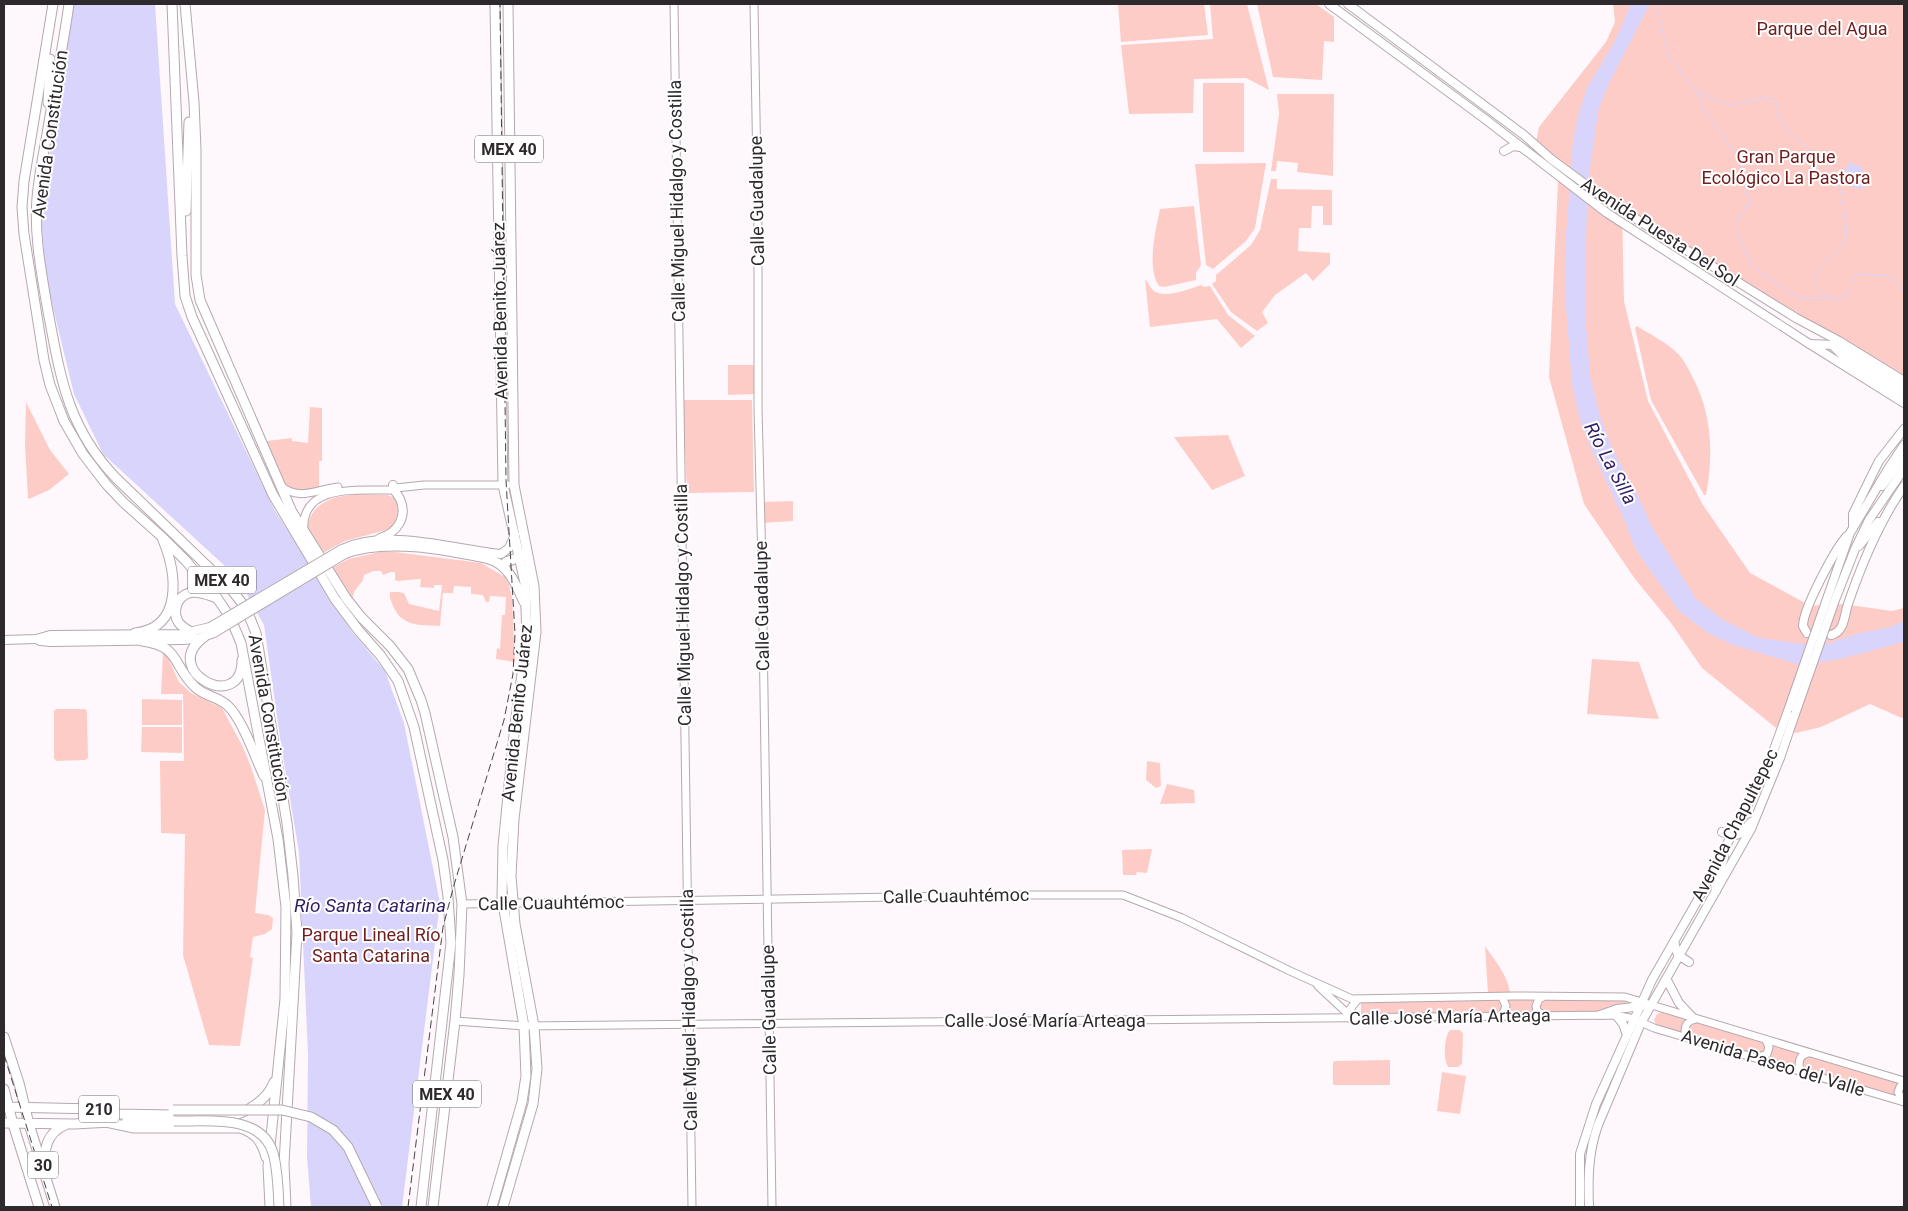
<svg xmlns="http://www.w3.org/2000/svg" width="1908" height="1211" font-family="Roboto,sans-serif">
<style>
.green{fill:#feccc7}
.water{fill:#d8d4fb}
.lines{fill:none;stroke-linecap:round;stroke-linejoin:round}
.stream{stroke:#d8d4fb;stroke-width:1}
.tertiary-casing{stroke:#b5a8b0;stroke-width:9}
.secondary-casing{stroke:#b5a8b0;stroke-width:10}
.primary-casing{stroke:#b5a8b0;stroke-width:11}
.trunk-casing{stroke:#b5a8b0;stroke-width:11}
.tertiary{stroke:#fff;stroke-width:7}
.secondary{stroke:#fff;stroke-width:8}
.primary{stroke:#fff;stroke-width:9}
.trunk{stroke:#fff;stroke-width:9}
.rail{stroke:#484347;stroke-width:1;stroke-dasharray:8 4;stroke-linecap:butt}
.secondary-bridge-casing{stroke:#b5a8b0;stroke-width:10;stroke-linecap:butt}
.trunk-bridge-casing{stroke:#b5a8b0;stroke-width:11;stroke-linecap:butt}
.secondary-bridge{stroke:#fff;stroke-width:8}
.trunk-bridge{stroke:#fff;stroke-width:9}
.labels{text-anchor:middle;stroke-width:4;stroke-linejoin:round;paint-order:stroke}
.shield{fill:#fff;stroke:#6d696c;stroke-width:1}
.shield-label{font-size:16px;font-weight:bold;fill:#2e292d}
.park-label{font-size:18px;fill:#721d1d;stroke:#fff}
.street-label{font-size:18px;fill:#2e292d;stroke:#fff}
.water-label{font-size:19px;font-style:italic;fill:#311e65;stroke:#fff}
</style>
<rect width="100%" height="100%" fill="#fef8fc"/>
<g class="green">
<polygon points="1118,4 1204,4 1208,35 1121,42"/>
<polygon points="1210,4 1247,4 1269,90 1246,78 1194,79 1193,113 1129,114 1121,45 1213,39"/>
<polygon points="1257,4 1316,4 1334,17 1334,42 1324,41 1322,80 1273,77"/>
<polygon points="1613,4 1904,4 1904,375 1797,313 1622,205 1624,301 1648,401 1703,505 1750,573 1805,603 1804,606 1843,604 1892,611 1904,608 1904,719 1870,704 1821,727 1796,733 1777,726 1776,728 1702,668 1671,623 1635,579 1584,504 1549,377 1558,181 1561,161 1536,142 1539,127 1606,42 1615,22"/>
<rect x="1203" y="83" width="41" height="69"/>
<polygon points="1277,94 1334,94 1333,176 1297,172 1298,163 1277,161 1276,171 1271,171 1279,114"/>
<polygon points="1266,163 1255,228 1246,241 1213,269 1206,265 1195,164"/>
<polygon points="1271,179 1277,179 1277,189 1332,190 1332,225 1323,225 1323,206 1312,206 1311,228 1299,228 1298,251 1330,253 1330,264 1313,281 1306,273 1275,295 1262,312 1268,323 1257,331 1231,312 1212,284 1216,281 1216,275 1251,245 1260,230"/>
<path d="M1194,206L1201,265L1196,273V280L1164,287L1159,286C1146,268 1156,229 1160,209Z"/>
<path d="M1145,279C1148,282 1150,288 1154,291C1165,299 1189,289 1201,285L1204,287L1210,286L1228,315L1255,336L1241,348L1217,319L1150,327Z"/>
<path d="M1637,326C1649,334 1665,341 1676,352C1683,358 1687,366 1691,374C1712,412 1714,454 1706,495H1704L1651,400L1635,328Z"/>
<polygon points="728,365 754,365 755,394 728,395"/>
<polygon points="683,400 752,400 754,492 687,493"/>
<polygon points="26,402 50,450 69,474 49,490 29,499 28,498 25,446"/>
<path d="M310,407L322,408V461H319V487C310,493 294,493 286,485C280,479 271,450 267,441L292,438V441L308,443Z"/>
<polygon points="1228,435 1245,476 1212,490 1174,437"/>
<path d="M388,495L396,499C400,511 398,520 390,529L345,541L323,553C319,547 312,540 309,533C306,525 309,518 314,511C332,490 362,495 388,495Z"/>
<polygon points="793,501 793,521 762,523 762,502"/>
<path d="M380,552H395L481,563L505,577L509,585L512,597L515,662L496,659L497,648L500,649L502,615H505L506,597L490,596L489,602H486L483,595L471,594V587L454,586L453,593H443L440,626C422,625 403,627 394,608C392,603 389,598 390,592H398L404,593L409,604L439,611L442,585H434V588L420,587L421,579L397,581L395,580V572H391L383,575L381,571H374L364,575L363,580L354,592L352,601L332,568L348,559Z"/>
<polygon points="163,653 168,658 179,682 191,693 222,708 243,747 251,767 265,810 255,913 268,915 273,918 272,929 265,934 253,937 250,957 253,958 240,1046 209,1045 183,955 185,834 161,833 160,761 184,761 183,694 161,694"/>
<polygon points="1592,659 1639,662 1659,719 1587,714"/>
<polygon points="142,699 182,700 182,725 142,725"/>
<polygon points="56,709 85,709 87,711 88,758 85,760 56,761 54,758 54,711"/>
<polygon points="142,727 182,727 182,753 141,752"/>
<polygon points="1147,761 1160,763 1161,786 1156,788 1146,780"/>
<polygon points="1167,784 1194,790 1195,803 1160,804"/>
<polygon points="1152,849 1147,873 1137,872 1136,875 1123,875 1122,850"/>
<path d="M1485,946C1495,961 1508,975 1510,993L1488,994Z"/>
<polygon points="1496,1000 1534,1000 1534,1014 1361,1016 1361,1002"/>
<path d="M1546,1000H1620L1631,1004C1609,1010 1559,1021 1539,1010V1003Z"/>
<polygon points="1661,1012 1904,1084 1904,1099 1656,1025 1654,1020 1657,1014"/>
<path d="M1450,1030H1460L1463,1034L1462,1064L1458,1067H1448C1443,1059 1444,1037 1450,1030Z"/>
<polygon points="1390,1060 1390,1085 1334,1085 1333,1083 1333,1062 1335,1061"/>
<polygon points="1442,1072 1466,1076 1460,1114 1437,1111"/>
</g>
<g class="water">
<polygon points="74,4 155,4 175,304 274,509 353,633 385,671 404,723 440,903 402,1207 311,1207 307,1157 308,1055 299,852 282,751 264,625 238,578 103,454 74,394 47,283 40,210"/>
<polygon points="1631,4 1650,4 1612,77 1599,107 1588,181 1585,271 1585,313 1590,376 1601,420 1614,452 1639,498 1652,527 1696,599 1723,620 1759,638 1803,644 1830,643 1856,634 1891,627 1904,621 1904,642 1840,659 1811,664 1797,664 1733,645 1708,633 1679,611 1643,560 1633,544 1627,526 1592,451 1580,419 1572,385 1566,306 1565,251 1573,140 1578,116 1587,88 1615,41"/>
<path d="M1850,163C1863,165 1867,173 1867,185L1862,189L1848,186L1846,182V168Z"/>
</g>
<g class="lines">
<g class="stream">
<polyline points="1651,4 1657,9 1669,57 1696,91 1708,116 1721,132 1740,164 1749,204 1739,217 1737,227 1738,234 1750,263 1761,273 1797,297 1843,299 1852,288 1851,279 1857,274 1890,276 1904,292"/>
<path d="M1696,91L1729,105L1766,98L1775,102C1778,110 1779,120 1784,127C1797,144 1822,155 1834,175C1841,187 1843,205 1845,219C1846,225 1848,232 1846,238C1838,260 1793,271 1828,298"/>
</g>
<defs>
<g id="tertiary">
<polyline points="674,4 692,1207"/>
<polyline points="754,4 758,229 758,408 762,565 772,1207"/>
<path d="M280,485C298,502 317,489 338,487"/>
<path d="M304,532C299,482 361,491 393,490L396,488L424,485H507"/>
<polyline points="462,904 1023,895 1123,895 1182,918 1290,971 1352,999 1514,996 1625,997 1904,1081"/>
<polyline points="1318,986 1347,1013 1349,1018"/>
<polyline points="1347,1013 1358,999"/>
<polyline points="1543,1015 1537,1011 1536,1006 1539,999 1543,997"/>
<polyline points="1502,1016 1506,1006 1502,997"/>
<polyline points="455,1021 524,1026 1615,1015 1634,1019 1654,1028 1904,1102"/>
<path d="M1690,1038L1685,1031C1685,1024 1688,1021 1695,1019"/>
<polyline points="1756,1058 1767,1054 1769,1047 1766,1040"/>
<path d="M1800,1071C1798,1062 1799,1055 1808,1053"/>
<polyline points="1903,1101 1898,1092 1900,1087 1904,1083"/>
</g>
<g id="secondary">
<polyline points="1329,4 1485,119 1607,213 1808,343 1904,403"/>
<polyline points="1348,4 1524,135 1551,159 1612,204 1796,318 1839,341 1904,381"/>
<polyline points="1504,151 1513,146 1520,147"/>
<polyline points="1810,344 1833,345 1842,349 1904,386"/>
<polyline points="1834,347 1846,359 1904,394"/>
<polyline points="1882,486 1904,457"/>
<polyline points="1853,528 1853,514 1871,477 1879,461 1904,429"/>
<path d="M380,538C397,533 408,517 400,499C397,493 393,491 393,485"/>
<polyline points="1859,546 1878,522"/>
<path d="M342,549C387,528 453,549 501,554L509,548L515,535"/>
<path d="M345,554C389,538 448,551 493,560"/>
<polyline points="1828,596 1850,533 1888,469 1904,445"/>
<polyline points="1835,600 1855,549 1869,520 1904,469"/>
<path d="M1807,633L1803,626C1803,609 1835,549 1847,536"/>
<path d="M1831,635C1845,632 1844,615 1848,604C1862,563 1879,522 1904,486"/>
<polyline points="36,639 40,641 51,642 182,640 197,639 214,633"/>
<polyline points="4,640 36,639 50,635 181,634 210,627"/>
<path d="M1722,832C1738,839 1741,834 1751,822"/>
<polyline points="1716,891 1715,883 1724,858 1722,852"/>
<polyline points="1674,942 1678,955 1689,962"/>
<polyline points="1667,980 1679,1003 1694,1019"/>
<polyline points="1600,1015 1617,1009 1642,1006"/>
<polyline points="1616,1015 1623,1024 1627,1035"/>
<polyline points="1580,1207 1580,1154 1596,1104 1652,980 1696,903 1768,766 1789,708"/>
<path d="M1589,1207C1588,1179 1588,1153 1598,1125L1641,1023L1751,829L1780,758L1795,714"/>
</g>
<g id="primary">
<path d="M489,559C509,565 516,585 524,602"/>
<polyline points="506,562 517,558 523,554"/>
<polyline points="13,1124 39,1207"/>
<polyline points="29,1124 55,1207"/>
<polyline points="492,1207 522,1102 526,1076 524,1026 502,898 503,846 515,725 527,637 525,583 503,485 495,4"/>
<polyline points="503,1207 533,1104 537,1069 534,1026 515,924 511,876 514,819 536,632 534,586 514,485 508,4"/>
</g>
<g id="trunk">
<polyline points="53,4 24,181 22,207 24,234 44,360 50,385 64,421 83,454 106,484 123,502 161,536 186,561 217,598 230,617 241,643 278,839 286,907 285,999 268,1166 270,1207"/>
<path d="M69,4C63,47 54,91 47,134C43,155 39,176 37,198C34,234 41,270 47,306C60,374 66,426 116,478L230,588L246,608L256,633L287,823L293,876L297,933L284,1164L286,1207"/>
<polyline points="172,4 182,256 185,296 192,317 273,495 335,599 359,631 381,656 398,681 414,727 443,860 448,897 451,943 421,1207"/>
<polyline points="185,4 194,102 196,150 196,275 200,300 292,512 346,598 361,617 390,646 408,669 421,700 425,713 453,837 462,904 459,975 455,1021 433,1207"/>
<polyline points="48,103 50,59"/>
<polyline points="186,211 189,122"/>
<path d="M135,633C183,628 177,574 163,540"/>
<path d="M193,633C188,630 183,628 179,623C172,613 176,597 189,593C198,590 208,595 217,598"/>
<path d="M204,637C158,670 242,715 242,660"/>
<path d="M142,641C180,646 172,664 194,686C203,696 217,696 227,705C242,718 255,757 264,776"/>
<polyline points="4,1037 19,1083 29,1124"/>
<polyline points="4,1089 13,1124"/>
<polyline points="4,1107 96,1109"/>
<path d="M92,1109L104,1113L116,1114L231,1116C248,1112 268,1099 274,1082"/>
<path d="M106,1122L134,1128H240C256,1133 262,1142 266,1157"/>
<polyline points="126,1122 173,1121"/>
<polyline points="4,1123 74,1124 111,1122"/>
<path d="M43,1168C45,1149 46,1133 65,1125"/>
</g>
</defs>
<use href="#tertiary" class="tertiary-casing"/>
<use href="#secondary" class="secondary-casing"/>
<use href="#primary" class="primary-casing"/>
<use href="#trunk" class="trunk-casing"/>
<use href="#tertiary" class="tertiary"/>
<use href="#secondary" class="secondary"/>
<use href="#primary" class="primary"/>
<use href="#trunk" class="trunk"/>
<g class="rail">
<polyline points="4,1055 52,1207"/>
<polyline points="408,1207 443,927 454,885 504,720 513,674 515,634 506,480 500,4"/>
</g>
<defs>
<g id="secondary-bridge">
<polyline points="210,627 342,549"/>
<polyline points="214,633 345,554"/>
<polyline points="1789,708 1828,596"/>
<polyline points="1795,714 1835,600"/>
</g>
<g id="trunk-bridge">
<polyline points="173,1110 282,1110 311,1117 333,1130 348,1147 377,1207"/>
<path d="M174,1121C206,1122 261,1113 273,1153C278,1170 278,1190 279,1207"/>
</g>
</defs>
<use href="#secondary-bridge" class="secondary-bridge-casing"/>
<use href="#trunk-bridge" class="trunk-bridge-casing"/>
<use href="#secondary-bridge" class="secondary-bridge"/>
<use href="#trunk-bridge" class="trunk-bridge"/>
</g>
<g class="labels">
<g class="shield">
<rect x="475" y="135.5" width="68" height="27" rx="4"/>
<rect x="188" y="566.5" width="68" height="27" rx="4"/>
<rect x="413" y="1080.5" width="68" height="27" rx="4"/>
<rect x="79" y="1095.5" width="40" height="27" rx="4"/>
<rect x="28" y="1151.5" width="30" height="27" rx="4"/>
</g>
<g class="shield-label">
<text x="509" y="155">MEX 40</text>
<text x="222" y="586">MEX 40</text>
<text x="447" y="1100">MEX 40</text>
<text x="99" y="1115">210</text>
<text x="43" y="1171">30</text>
</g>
<g class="park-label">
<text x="1822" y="35">Parque del Agua</text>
<text x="1786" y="163">Gran Parque<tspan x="1786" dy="21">Ecológico La Pastora</tspan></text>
<text x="371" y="941">Parque Lineal Río<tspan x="371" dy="21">Santa Catarina</tspan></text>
</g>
<g class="street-label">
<text transform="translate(50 134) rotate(-82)" y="6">Avenida Constitución</text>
<text transform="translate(677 201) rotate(-91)" y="6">Calle Miguel Hidalgo y Costilla</text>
<text transform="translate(757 201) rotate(-91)" y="6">Calle Guadalupe</text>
<text transform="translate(1660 232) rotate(33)" y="6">Avenida Puesta Del Sol</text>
<text transform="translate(500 311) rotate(-91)" y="6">Avenida Benito Juárez</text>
<text transform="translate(683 605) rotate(-91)" y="6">Calle Miguel Hidalgo y Costilla</text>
<text transform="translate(762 606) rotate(-91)" y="6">Calle Guadalupe</text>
<text transform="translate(517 713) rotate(-84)" y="6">Avenida Benito Juárez</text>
<text transform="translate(269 718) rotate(80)" y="6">Avenida Constitución</text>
<text transform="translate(1735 825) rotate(-63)" y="6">Avenida Chapultepec</text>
<text transform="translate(956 896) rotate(-1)" y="6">Calle Cuauhtémoc</text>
<text transform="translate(551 903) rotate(-1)" y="6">Calle Cuauhtémoc</text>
<text transform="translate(689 1010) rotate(-91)" y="6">Calle Miguel Hidalgo y Costilla</text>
<text transform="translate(769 1010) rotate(-91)" y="6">Calle Guadalupe</text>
<text transform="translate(1450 1017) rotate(-1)" y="6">Calle José María Arteaga</text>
<text x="1045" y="1027">Calle José María Arteaga</text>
<text transform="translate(1773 1063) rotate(17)" y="6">Avenida Paseo del Valle</text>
</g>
<g class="water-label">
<text transform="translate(1611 463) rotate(62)" y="7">Río La Silla</text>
<text x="370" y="912">Río Santa Catarina</text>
</g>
</g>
<rect width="1908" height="1211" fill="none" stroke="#2e292d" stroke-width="10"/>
</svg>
